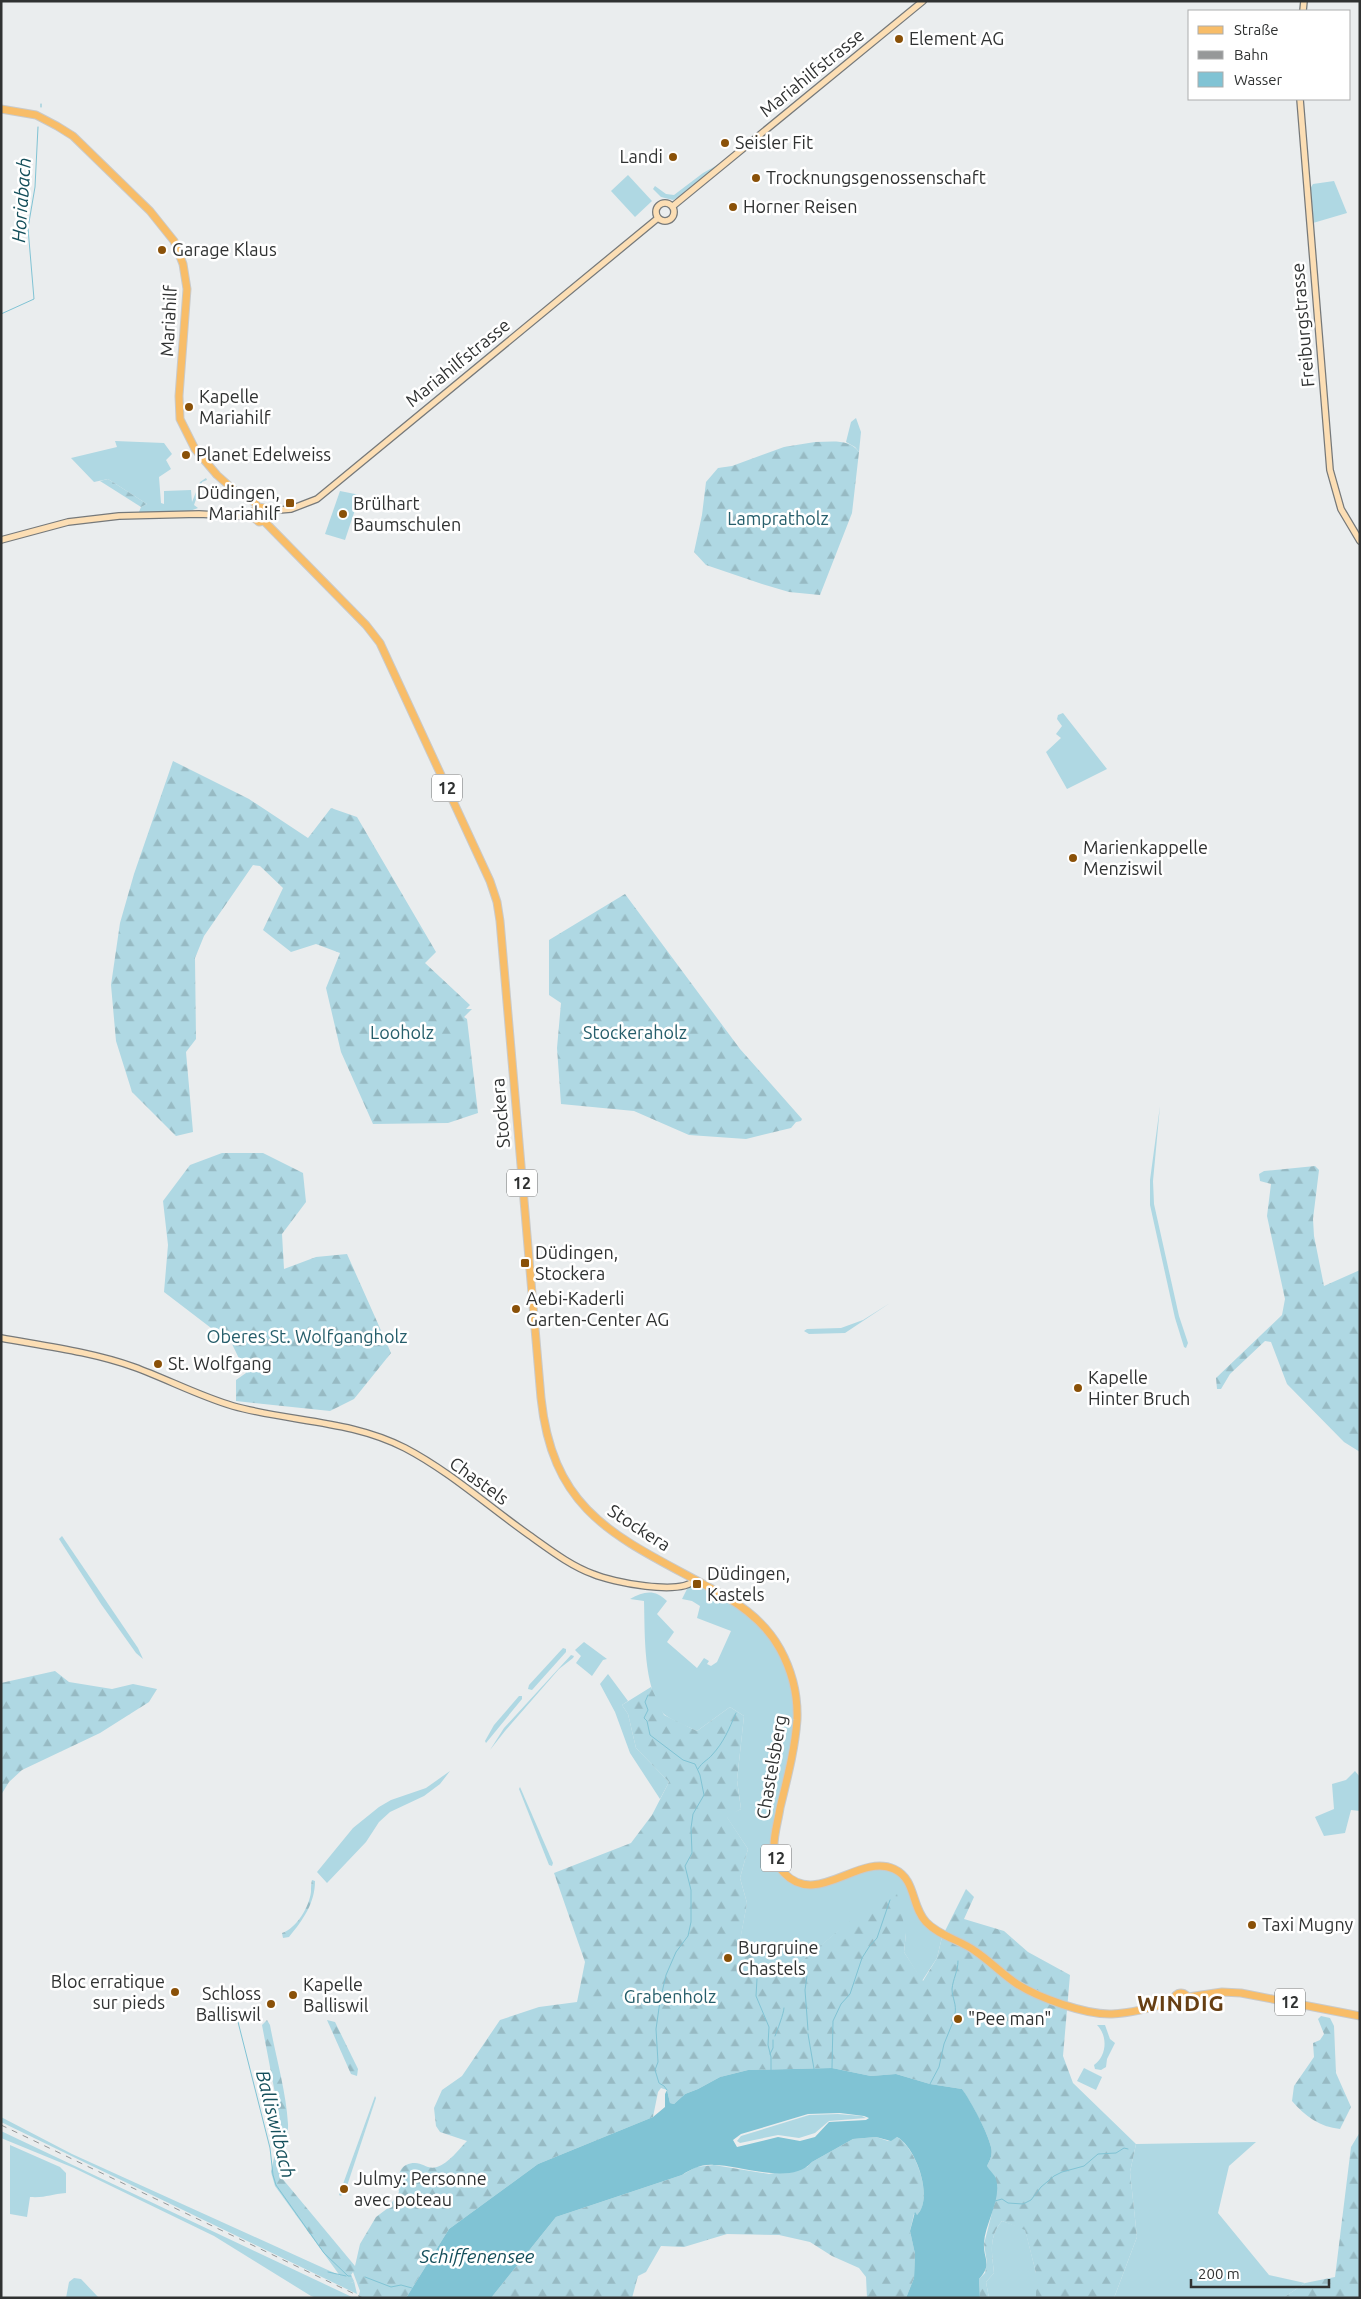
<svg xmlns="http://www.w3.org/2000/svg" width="1361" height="2299" font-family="Ubuntu,sans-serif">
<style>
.grass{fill:#afd8e3}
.forest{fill:url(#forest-firs)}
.water{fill:#80c3d4;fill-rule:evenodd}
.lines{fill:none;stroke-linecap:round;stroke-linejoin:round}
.stream{stroke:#80c3d4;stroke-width:1}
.secondary-casing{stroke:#76797a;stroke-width:8}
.primary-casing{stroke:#c9caca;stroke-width:9}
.secondary{stroke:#fcdeb4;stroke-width:5.5}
.primary{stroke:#f8bd68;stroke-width:7}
.rail{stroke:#969899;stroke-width:1;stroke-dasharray:6 6;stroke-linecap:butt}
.poi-dot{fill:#8a5108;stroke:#fff;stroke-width:2}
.labels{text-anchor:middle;stroke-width:5;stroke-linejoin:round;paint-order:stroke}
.shield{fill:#fff;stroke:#6e7070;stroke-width:1}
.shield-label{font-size:16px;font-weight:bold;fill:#303232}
.poi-label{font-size:18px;fill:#303232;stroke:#fff;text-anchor:start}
.street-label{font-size:18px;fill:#303232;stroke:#fff}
.park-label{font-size:18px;fill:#265e6b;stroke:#fff}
.water-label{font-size:19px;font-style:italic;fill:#144f5b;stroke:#fff}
.district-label{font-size:22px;font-weight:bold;letter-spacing:1px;fill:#673f13;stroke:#fff}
</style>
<defs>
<pattern id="forest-firs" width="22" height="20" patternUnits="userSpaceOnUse" patternTransform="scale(1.25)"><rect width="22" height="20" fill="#afd8e3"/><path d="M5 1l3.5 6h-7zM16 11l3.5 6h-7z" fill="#97bac3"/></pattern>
</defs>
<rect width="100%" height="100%" fill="#eaedee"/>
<g class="grass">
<polygon points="721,163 684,194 673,200 661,197 653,189 655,186 666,194 674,195 703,173"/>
<polygon points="628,175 652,201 635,217 611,191"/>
<polygon points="1334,181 1347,213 1313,223 1310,189 1313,184"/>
<polygon points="856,418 861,432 859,452 855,447 846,442 851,422"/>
<polygon points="115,441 164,443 172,454 166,460 171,469 159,477 161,503 164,504 164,491 191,490 192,502 200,482 206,478 207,480 202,482 194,505 198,508 187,512 139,512 141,507 147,504 108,479 94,482 71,458 117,447"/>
<polygon points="340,491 360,495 345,540 325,534"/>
<polygon points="1063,713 1107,769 1067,789 1046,752 1061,738 1056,734 1062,726 1057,719 1058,715"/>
<polygon points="1160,1106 1153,1181 1154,1204 1179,1316 1188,1343 1186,1348 1184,1347 1175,1318 1150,1205 1150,1180"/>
<polygon points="890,1303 845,1333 809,1334 804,1331 807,1329 841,1328 863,1320"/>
<polygon points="62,1536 138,1648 143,1659 136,1653 101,1604 59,1539"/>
<path d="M693,1586C704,1584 733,1602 743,1610C812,1666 795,1728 779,1804C775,1826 769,1849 778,1871C780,1876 787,1881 792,1883C827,1899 856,1861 890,1870C909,1875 906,1893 915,1906C922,1917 933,1927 942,1937L937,1958L922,1981L904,1952L906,1933L841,1929L796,1966L774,1960L740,1940L747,1903L740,1878L748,1849L726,1816L741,1809L737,1780L744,1716L730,1707L697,1731C689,1727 668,1719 663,1713C643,1685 645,1634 644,1601L630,1599C644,1591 655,1589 667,1601L657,1614L674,1632L667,1642L697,1668L704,1658L709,1661L707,1664L711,1666L717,1662L731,1631L697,1618L700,1606L692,1601L682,1599L687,1589Z"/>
<polygon points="584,1642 607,1659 603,1660 592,1676 576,1663 581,1656 575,1650"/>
<polygon points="563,1648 566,1649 566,1652 532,1690 528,1689 529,1685"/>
<polygon points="571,1655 574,1656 573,1658 559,1669 505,1731 490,1750 504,1728"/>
<polygon points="608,1674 628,1701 622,1705 628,1714 636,1748 669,1782 660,1799 630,1753 615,1712 600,1684"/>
<polygon points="519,1696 522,1696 522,1699 486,1743 485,1741 494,1725"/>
<polygon points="450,1771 440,1784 424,1796 390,1812 379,1822 366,1842 327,1883 317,1872 353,1828 379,1807 391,1800 426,1788"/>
<polygon points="1355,1771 1360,1777 1360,1811 1351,1810 1345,1833 1324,1836 1315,1817 1334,1809 1332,1784 1346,1780"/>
<polygon points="520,1787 553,1863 552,1866 549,1865 519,1789"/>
<path d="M1097,2025H1105L1110,2039L1115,2043L1107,2059L1106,2067L1101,2070L1095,2069L1094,2065C1107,2056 1108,2036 1097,2025Z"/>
<polygon points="1084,2068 1102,2077 1096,2090 1077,2081"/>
<polygon points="375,2096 376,2098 346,2189 341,2196 339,2195"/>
<polygon points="838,2114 862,2116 866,2118 829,2121 815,2133 799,2138 778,2135 740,2143 737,2141 741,2136 809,2115"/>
<polygon points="1,2117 72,2154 341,2276 352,2283 354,2281 357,2294 1,2122"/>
<polygon points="1,2131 354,2298 317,2298 311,2296 214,2236 74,2168 1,2138"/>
<polygon points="1256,2142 1229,2166 1218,2213 1269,2275 1305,2283 1283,2298 1114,2298 1137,2237 1130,2172 1136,2144"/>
<path d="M10,2145L60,2167L66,2173V2193C51,2194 46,2198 30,2197L27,2217L10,2214Z"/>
<path d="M1002,2221L1025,2229L1036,2273V2298H989L986,2282L994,2273C992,2254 988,2237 1002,2221Z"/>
<polygon points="74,2278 81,2279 99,2298 66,2298 69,2282"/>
</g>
<g class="forest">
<path d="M815,442C831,442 849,438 859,452L852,513L820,595L789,592L762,584L706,565L694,552L702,515L706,482L718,468L732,466L784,447Z"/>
<polygon points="108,479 147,504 141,507 100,481"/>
<polygon points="173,761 249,799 308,838 331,808 357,817 436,952 425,963 470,1005 466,1009 472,1009 464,1017 467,1019 478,1113 448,1123 373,1124 341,1052 326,988 340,953 316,944 291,952 263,930 283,888 260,866 253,865 204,936 195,958 196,1039 186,1052 193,1132 176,1136 132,1092 116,1041 111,985 120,923 134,874"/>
<polygon points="625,894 740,1049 802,1119 801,1121 796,1122 791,1128 746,1139 689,1135 634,1111 561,1104 557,1048 561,1003 549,995 549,940"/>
<polygon points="222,1153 263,1153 303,1173 306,1202 282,1234 284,1269 316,1257 347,1254 391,1353 354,1399 330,1411 236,1401 236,1380 246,1373 232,1344 164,1292 168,1245 163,1201 190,1165"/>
<polygon points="1315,1166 1319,1170 1313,1219 1314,1236 1324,1286 1360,1270 1360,1452 1344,1442 1287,1384 1271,1342 1265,1341 1230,1374 1221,1389 1217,1389 1216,1378 1282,1315 1285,1299 1267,1216 1271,1184 1260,1181 1259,1174 1264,1171"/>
<polygon points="55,1671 69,1682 112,1689 133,1684 157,1689 149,1702 100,1733 22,1770 9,1782 1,1795 1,1683"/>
<path d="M651,1687L664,1715L697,1731L730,1707L744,1716L737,1780L741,1809L727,1817L748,1849L740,1878L747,1903L740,1941L774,1960L796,1966L875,1900L897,1894L906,1933L904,1952L923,1981L937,1958L942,1937L966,1889L974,1897L964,1919L1004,1931L1028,1952L1070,1975L1063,2056L1073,2083L1136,2144L1130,2172L1137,2237L1114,2298H1036V2273L1025,2230L1002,2221C988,2237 992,2254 994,2273L986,2282L989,2298H980L979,2279L985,2273L987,2263L984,2244L995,2201L987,2166C990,2160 993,2155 991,2147C988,2133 971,2102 962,2089L930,2084L896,2074L871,2076L832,2068L748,2070L720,2077L698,2089L685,2094L674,2104L670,2103L667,2090L661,2088L658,2092L653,2117L538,2164L449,2229L406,2298H358L360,2291L353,2272L351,2275L354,2281L352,2283L343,2280L275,2186L271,2172L281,2125L262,2025L267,2020L270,2025C276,2058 286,2091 288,2124C289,2142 277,2160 281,2177L355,2266L360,2244L376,2217L388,2208L399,2192C397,2180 397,2163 415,2163C423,2163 428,2170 437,2167C448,2164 459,2149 467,2141L440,2132L436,2126L434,2108L442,2090L462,2076L500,2020L539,2007L577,2002L585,1962L554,1873L631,1843L652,1815L669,1782L636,1748L628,1714L622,1705Z"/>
<path d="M312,1880L315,1881C315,1903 303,1920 289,1937L283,1938L282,1933C297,1928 309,1907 311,1892C311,1887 311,1884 312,1880Z"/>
<path d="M1321,2016L1330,2018L1334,2026L1336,2073L1351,2107L1340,2129C1320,2127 1305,2116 1292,2101L1294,2086L1314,2057L1313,2043L1320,2040L1324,2034L1318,2019Z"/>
<polygon points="327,2020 335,2022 358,2069 357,2076 351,2074"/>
<polygon points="1360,2132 1360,2298 1283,2298 1305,2283 1335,2277 1351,2147"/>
<path d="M876,2137L888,2141L897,2137C916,2148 934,2198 917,2215L914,2214L910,2231L915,2254L914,2278L906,2298H867L866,2277L859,2268L832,2256L810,2242L779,2235L727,2234L684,2247L661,2246L646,2272L638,2276L632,2298H491L556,2217L682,2175L696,2167L714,2165L769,2174L807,2167L812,2162L853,2139Z"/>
</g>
<path class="water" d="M832,2068L871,2076L896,2074L930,2084L962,2089C971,2101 988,2133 991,2147C993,2155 990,2160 987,2166C989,2170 995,2175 996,2179C1002,2199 985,2223 984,2243C983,2259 993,2264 979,2279L980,2298H906L914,2278L915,2254L910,2231L915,2212L917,2215C934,2198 916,2147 897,2137L891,2141L876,2137L853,2139L812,2162C791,2186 741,2165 714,2165C701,2164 692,2169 682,2175L556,2217L491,2298H406L449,2229L538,2164L653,2117L665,2107V2094L667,2090L670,2103L674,2104L685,2094L698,2089L720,2077L748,2070ZM840,2113L864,2116L869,2118L866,2120L829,2122L815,2137L800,2141L778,2137L737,2147L733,2140L741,2134L808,2114Z"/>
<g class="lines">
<g class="stream">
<polyline points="41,107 41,104"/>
<polyline points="1,314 34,299 28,228 35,187 38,127"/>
<polyline points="648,1695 645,1702 648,1710 644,1718 647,1721 650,1735 683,1760 695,1764 700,1775 704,1795 693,1814 691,1828 692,1853 685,1866 691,1890 691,1922 688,1936 676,1952 666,1975 660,2001 656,2029 658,2062 655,2070 659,2083 664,2086 667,2090"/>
<path d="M698,1769C702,1762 708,1760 712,1755C724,1742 729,1729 736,1713"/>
<polyline points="807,1976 805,1990 808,2030"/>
<polyline points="757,1979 756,1996 769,2027 768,2045 771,2057 771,2070"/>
<polyline points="236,2014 270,2148 273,2175 276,2185 324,2253 348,2276 351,2276"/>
<path d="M955,2014C957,2004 952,1998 952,1989C953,1979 958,1971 958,1961"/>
<polyline points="808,2034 814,2069"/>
<path d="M775,2036C777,2031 784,2013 784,2008"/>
<polyline points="770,2054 773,2048 773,2040"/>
<polyline points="832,2068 833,2021 841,2004 850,1994 862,1958 869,1947 877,1938 890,1900"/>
<polyline points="930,2084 939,2067 944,2044 955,2017"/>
<polyline points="995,2201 1002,2199 1008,2203 1023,2204 1031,2200 1041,2187 1054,2176 1062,2172 1084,2166 1098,2154 1116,2153 1124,2148 1128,2149"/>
<polyline points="328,2272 346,2276"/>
<polyline points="365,2277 391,2287 401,2285 412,2288"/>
</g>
<defs>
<g id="secondary">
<polyline points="1303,11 1304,1"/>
<polyline points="1300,99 1330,470 1341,509 1360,541"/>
<circle cx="665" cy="212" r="9"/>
<polyline points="673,206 923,1"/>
<polyline points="267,511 291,509 317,499 658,218"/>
<polyline points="1,540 68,522 119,516 199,514 253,517"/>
<path d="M1,1338C45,1346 92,1352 134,1367C167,1379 199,1396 233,1406C290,1422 351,1420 405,1448C449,1471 488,1506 529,1535C549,1549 569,1565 593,1574C612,1582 680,1596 695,1580"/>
</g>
<g id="primary">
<polyline points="1,109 36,115 57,126 73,136 150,211 174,241 183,264 187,289 179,396 180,419 195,449 217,475 235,491 254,502 258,507"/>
<polyline points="258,507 254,511 253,517 259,522 264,521"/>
<polyline points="258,507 264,508 267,511 268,517 264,521"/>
<path d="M264,521L366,625L380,643L490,881L497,902L500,921L541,1398C553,1512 615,1536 705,1585C735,1601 763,1618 780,1649C792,1671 798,1695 797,1720C795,1749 787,1779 780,1808C778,1822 773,1836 774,1850C775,1858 778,1867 784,1873C817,1908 859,1853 894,1869C916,1879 911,1906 926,1922C939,1936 960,1940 975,1951C990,1961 1002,1974 1017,1984C1039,1998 1086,2015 1112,2014C1132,2013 1155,2007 1174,2001"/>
<circle cx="1181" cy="2000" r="7"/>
<polyline points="1188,1997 1222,1992 1241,1993 1360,2016"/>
</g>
</defs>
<use href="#secondary" class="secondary-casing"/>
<use href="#primary" class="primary-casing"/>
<use href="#secondary" class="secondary"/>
<use href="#primary" class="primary"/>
<polyline class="rail" points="1,2125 363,2298"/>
</g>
<g class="poi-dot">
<circle cx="899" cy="39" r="5"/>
<circle cx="725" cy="143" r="5"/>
<circle cx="673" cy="157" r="5"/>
<circle cx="756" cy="178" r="5"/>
<circle cx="733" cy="207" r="5"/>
<circle cx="162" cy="250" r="5"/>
<circle cx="189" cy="407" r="5"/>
<circle cx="186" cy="455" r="5"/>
<rect x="285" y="498" width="10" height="10" rx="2.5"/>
<circle cx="343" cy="514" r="5"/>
<circle cx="1073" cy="858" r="5"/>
<rect x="520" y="1258" width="10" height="10" rx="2.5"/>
<circle cx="516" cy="1309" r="5"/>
<circle cx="158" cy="1364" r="5"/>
<circle cx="1078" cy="1388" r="5"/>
<rect x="692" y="1579" width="10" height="10" rx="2.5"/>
<circle cx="1252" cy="1925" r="5"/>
<circle cx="728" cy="1958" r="5"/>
<circle cx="175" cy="1992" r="5"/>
<circle cx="293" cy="1995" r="5"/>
<circle cx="271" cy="2004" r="5"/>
<circle cx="958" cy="2019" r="5"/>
<circle cx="344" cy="2189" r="5"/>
</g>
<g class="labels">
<g class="shield">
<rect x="432" y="774.5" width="30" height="27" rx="4"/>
<rect x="507" y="1169.5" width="30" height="27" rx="4"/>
<rect x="761" y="1844.5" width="30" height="27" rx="4"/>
<rect x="1275" y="1988.5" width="30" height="27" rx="4"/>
</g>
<g class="shield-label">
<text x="447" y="794">12</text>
<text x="522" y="1189">12</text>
<text x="776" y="1864">12</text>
<text x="1290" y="2008">12</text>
</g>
<g class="poi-label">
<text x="909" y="45">Element AG</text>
<text x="735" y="149">Seisler Fit</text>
<text x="663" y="163" text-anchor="end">Landi</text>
<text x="766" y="184">Trocknungsgenossenschaft</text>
<text x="743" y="213">Horner Reisen</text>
<text x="172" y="256">Garage Klaus</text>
<text x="199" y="403">Kapelle<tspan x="199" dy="21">Mariahilf</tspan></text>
<text x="196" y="461">Planet Edelweiss</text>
<text x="280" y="499" text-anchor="end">Düdingen,<tspan x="280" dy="21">Mariahilf</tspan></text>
<text x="353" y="510">Brülhart<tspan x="353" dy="21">Baumschulen</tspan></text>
<text x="1083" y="854">Marienkappelle<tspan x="1083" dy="21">Menziswil</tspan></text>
<text x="535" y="1259">Düdingen,<tspan x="535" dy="21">Stockera</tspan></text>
<text x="526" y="1305">Aebi-Kaderli<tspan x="526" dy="21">Garten-Center AG</tspan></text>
<text x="168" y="1370">St. Wolfgang</text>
<text x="1088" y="1384">Kapelle<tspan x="1088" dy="21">Hinter Bruch</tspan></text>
<text x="707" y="1580">Düdingen,<tspan x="707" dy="21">Kastels</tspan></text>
<text x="1262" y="1931">Taxi Mugny</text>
<text x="738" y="1954">Burgruine<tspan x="738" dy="21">Chastels</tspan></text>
<text x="165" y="1988" text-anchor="end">Bloc erratique<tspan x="165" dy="21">sur pieds</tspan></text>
<text x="303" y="1991">Kapelle<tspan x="303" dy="21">Balliswil</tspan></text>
<text x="261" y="2000" text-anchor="end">Schloss<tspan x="261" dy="21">Balliswil</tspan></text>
<text x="968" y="2025">"Pee man"</text>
<text x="354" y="2185">Julmy: Personne<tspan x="354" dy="21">avec poteau</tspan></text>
</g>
<g class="street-label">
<text transform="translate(812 73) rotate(-39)" y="6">Mariahilfstrasse</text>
<text transform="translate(169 321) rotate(-87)" y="6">Mariahilf</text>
<text transform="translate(1303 325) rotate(-95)" y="6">Freiburgstrasse</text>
<text transform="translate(458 363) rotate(-39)" y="6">Mariahilfstrasse</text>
<text transform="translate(501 1113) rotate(-95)" y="6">Stockera</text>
<text transform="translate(479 1481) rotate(36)" y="6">Chastels</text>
<text transform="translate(639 1528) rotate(33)" y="6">Stockera</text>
<text transform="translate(772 1767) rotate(-80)" y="6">Chastelsberg</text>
</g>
<g class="park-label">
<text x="778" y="525">Lampratholz</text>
<text x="402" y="1039">Looholz</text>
<text x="635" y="1039">Stockeraholz</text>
<text x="307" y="1343">Oberes St. Wolfgangholz</text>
<text x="670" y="2003">Grabenholz</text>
</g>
<g class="water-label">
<text transform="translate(21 200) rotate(-86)" y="7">Horiabach</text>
<text transform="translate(276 2124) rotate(76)" y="7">Balliswilbach</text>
<text x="477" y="2263">Schiffenensee</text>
</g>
<g class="district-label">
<text x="1181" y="2011">WINDIG</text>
</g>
</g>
<rect width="1361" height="2299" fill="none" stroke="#303232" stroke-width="5"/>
<rect x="1188" y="10" width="162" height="90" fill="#ffffff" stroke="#acadad"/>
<rect x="1198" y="26" width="25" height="8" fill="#f8bd68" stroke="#acadad"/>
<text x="1234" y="35" font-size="15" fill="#303232">Straße</text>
<rect x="1198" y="51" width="25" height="8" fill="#969899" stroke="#acadad"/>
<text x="1234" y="60" font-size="15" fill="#303232">Bahn</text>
<rect x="1198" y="72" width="25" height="15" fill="#80c3d4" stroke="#acadad"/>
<text x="1234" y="85" font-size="15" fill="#303232">Wasser</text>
<path d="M1191 2279v8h138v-8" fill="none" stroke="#303232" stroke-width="2.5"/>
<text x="1198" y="2279" font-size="15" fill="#303232" stroke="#ffffff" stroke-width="4" paint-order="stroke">200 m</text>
</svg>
